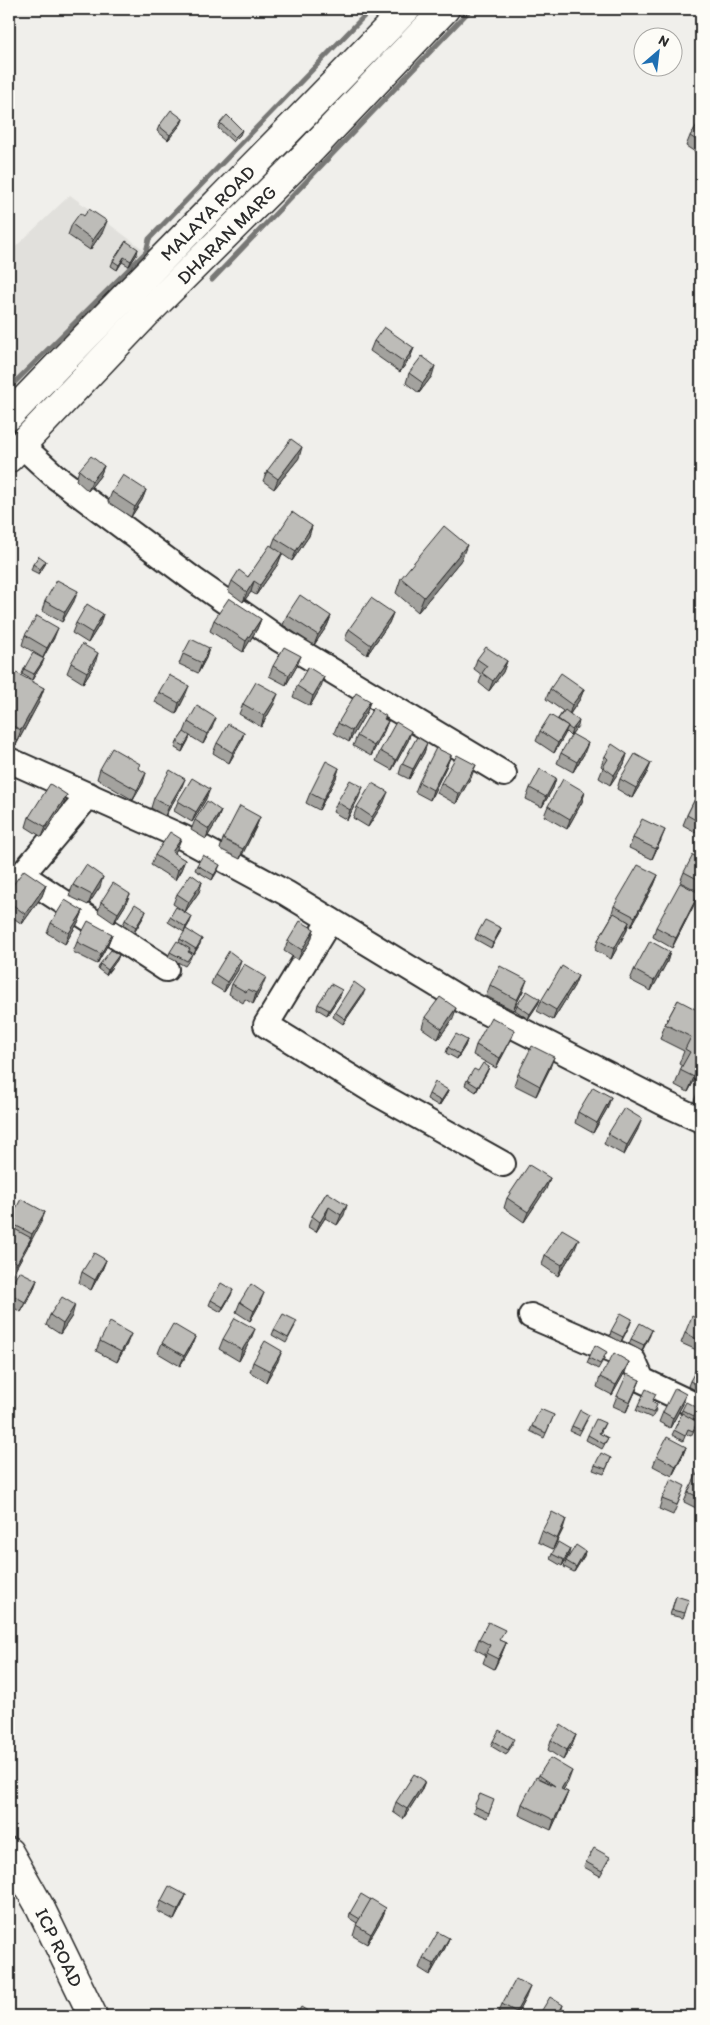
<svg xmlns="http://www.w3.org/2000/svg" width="710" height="2025" font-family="Itim,sans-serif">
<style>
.built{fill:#e1e0dc}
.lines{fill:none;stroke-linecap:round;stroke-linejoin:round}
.stream{stroke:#777775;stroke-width:5}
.minor-casing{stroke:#2b2b2b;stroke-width:28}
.major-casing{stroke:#2b2b2b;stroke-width:31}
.minor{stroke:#fdfcf7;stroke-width:24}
.major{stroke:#fdfcf7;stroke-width:28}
.wall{fill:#a3a29e;stroke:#2b2b2b}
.shaded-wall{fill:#848481;stroke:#2b2b2b}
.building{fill:#bdbcb8;stroke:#2b2b2b}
.labels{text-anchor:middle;stroke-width:4;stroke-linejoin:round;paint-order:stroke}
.street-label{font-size:19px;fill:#2b2b2b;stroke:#fdfcf7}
</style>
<rect width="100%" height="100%" fill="#f0efeb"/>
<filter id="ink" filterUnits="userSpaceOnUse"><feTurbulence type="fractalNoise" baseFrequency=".02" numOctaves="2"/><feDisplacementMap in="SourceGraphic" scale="10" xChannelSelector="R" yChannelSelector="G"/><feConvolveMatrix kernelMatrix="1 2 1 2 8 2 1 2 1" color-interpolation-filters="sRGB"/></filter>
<g filter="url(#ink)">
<polygon class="built" points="70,195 182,278 9,458 9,253"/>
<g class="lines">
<g class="stream">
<polyline points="212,280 471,9"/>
<polyline points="9,388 146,252 149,239 371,9"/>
</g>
<defs>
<g id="minor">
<polyline points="20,444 56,477 194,580 279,639 504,774"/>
<polyline points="9,760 184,838 286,893 462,1000 668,1105 701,1120"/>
<polyline points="22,875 166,969"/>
<polyline points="9,890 89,795"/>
<polyline points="330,920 266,1025 378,1094 503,1164"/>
<polyline points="531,1316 633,1360 642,1380 701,1408"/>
</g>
<g id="major">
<path id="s1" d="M9,416C140,279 275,146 406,9"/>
<path id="s2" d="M9,458L145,315L307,154L445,9"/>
<path id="s3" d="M9,1852L40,1907L93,2016"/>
</g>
</defs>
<use href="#minor" class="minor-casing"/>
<use href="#major" class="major-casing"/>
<use href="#minor" class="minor"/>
<use href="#major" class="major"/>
</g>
<g class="wall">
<polygon points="183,119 181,124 168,140 157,131 159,126"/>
<polygon points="701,119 701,156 686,146 690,136"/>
<polygon points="220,123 240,135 233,142 218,128"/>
<polygon points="84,216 103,231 90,250 68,235 72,224"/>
<polygon points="126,241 137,254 129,266 122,262 117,270 111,266 113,261"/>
<polygon points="374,341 414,348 410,358 400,372 370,351"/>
<polygon points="409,373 432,376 419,393 406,383"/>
<polygon points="299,458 274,489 263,481 267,471"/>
<polygon points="104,466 100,476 88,491 76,480 79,470"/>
<polygon points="146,490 142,500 131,517 108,502 112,492"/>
<polygon points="312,526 309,536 292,561 282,554 278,564 256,595 251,592 243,602 228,591 232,581 248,577 272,546 275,538"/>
<polygon points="461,560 418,612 396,593 401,578"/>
<polygon points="46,561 44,566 39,574 31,570 33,564"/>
<polygon points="45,601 74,601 62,622 42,611"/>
<polygon points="393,613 389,623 367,655 345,639 349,629"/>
<polygon points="287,615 331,616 327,626 314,645 283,625"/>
<polygon points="261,619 257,629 243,652 210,631 214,620"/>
<polygon points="76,623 100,624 88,643 72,633"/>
<polygon points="25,635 54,638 43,658 22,645"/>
<polygon points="209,648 206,658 198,673 179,664 183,654"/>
<polygon points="44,659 42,664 32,680 22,674 24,669"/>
<polygon points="477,659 507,661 503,672 489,691 479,683 482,675 474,669"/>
<polygon points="71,663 95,664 83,683 67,673"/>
<polygon points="273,666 297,666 286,685 269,676"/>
<polygon points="9,680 44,688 39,702 16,745 9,741"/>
<polygon points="297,686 321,687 310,706 293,697"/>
<polygon points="550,689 584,689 580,699 570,714 578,726 570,736 566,732 564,736 554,753 536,741 540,731 558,719 563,711 546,699"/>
<polygon points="159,692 185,696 176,714 155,702"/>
<polygon points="370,701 367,711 349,742 334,733 338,723"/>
<polygon points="243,704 274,704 261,727 239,714"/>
<polygon points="385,719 388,721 384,731 371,756 353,746 357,736"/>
<polygon points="188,722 212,728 203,744 190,736 188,741 182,752 175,748 177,742 184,732"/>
<polygon points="411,731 408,741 392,770 376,761 380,751"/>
<polygon points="244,733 240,744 229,763 213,753 217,743"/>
<polygon points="427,743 424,753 409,779 399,774 402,764"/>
<polygon points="561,753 584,754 573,772 557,763"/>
<polygon points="627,754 624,764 610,785 599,778 603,768 601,766 605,756"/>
<polygon points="451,755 447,765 430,800 415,792 419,782"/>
<polygon points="651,763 647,773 632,798 617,789 620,779"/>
<polygon points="139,768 143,783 133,800 97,779 100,769"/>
<polygon points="339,768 336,778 319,810 306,803 310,793"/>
<polygon points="472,775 456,804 437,793 441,783"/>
<polygon points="556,778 553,788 542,807 526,799 530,788"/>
<polygon points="701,787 701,835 683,825 687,815"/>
<polygon points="181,789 165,816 151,808 154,798"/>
<polygon points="585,792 582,802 567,829 544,816 548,806"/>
<polygon points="359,797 347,820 333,812 337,802"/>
<polygon points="206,799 192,822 174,811 178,801"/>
<polygon points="384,802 368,827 353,818 357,807"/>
<polygon points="63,805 42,837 26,827 29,817"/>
<polygon points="221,811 217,821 206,839 191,830 195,820"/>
<polygon points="260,817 256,827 240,859 220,849 223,839"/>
<polygon points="633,838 661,840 652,859 629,848"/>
<polygon points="177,849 174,854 185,860 181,870 175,880 151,865 155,855"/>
<polygon points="701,859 701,889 700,892 680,882 684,872"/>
<polygon points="197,865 218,870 212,880 195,870"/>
<polygon points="658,875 654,885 631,927 628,925 626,932 611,959 595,950 598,940 612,916 611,916 614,906"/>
<polygon points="202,882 199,892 185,912 173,904 177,894"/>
<polygon points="46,885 42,896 22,924 9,915 9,890"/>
<polygon points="73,885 100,887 88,905 69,896"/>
<polygon points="101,902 126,904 114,923 98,912"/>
<polygon points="695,903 672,948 653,937 656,927"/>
<polygon points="83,911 79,921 65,944 47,933 51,923"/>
<polygon points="146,911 144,916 134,933 123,925 125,920"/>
<polygon points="170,917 190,922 184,932 168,922"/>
<polygon points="501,928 499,934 491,948 475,939 477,934"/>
<polygon points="314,929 311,940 298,960 284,951 288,941"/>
<polygon points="112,934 108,944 97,964 73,952 77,942"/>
<polygon points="180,939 200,944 194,954 189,951 189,952 192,954 190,959 185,966 168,957 170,952 179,942"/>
<polygon points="670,952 667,962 651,991 630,980 634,970"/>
<polygon points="119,955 117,960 106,975 98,969 100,964"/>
<polygon points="701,955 701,972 696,969"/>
<polygon points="238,970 224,992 211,984 215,974"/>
<polygon points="578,976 574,986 553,1020 537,1011 541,1001"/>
<polygon points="232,984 262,987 253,1004 245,999 243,1003 229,994"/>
<polygon points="490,985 523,991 513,1010 486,996"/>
<polygon points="342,990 340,996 327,1015 317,1009 318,1004"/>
<polygon points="363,995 343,1024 333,1017 335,1012"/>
<polygon points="540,999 538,1004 528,1019 515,1010 517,1005"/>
<polygon points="678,1000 701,1068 688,1092 675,1085 682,1066 679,1064 684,1051 660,1039 665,1024"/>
<polygon points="425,1017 453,1019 438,1039 422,1028"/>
<polygon points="467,1040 465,1046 457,1059 446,1053 448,1047"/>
<polygon points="511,1040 496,1068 473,1055 476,1045"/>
<polygon points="489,1067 487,1072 476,1092 465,1085 467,1080"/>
<polygon points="550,1068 536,1096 514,1085 518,1074"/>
<polygon points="701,1084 701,1105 694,1101"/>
<polygon points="448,1090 446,1095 439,1106 427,1099 429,1094"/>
<polygon points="608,1107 593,1133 575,1123 578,1112"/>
<polygon points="638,1129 624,1155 604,1144 608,1134"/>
<polygon points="550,1178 546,1189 524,1222 504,1208 507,1198"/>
<polygon points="327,1192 344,1215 337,1225 325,1218 316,1232 308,1227 312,1216"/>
<polygon points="45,1212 41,1222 13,1273 9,1270 9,1222"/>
<polygon points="575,1249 558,1276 542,1265 545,1255"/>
<polygon points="106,1260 102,1270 91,1290 79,1283 82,1272"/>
<polygon points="37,1280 33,1291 21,1312 9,1305 9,1290"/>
<polygon points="231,1295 221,1312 209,1305 211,1300"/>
<polygon points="240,1302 260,1303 250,1321 236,1312"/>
<polygon points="50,1315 72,1316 60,1334 46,1325"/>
<polygon points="632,1319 621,1342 610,1336 611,1331"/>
<polygon points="701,1321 701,1352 681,1343 685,1333"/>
<polygon points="295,1326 286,1343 272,1335 274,1330"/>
<polygon points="650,1335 642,1351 629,1344 631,1339"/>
<polygon points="195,1337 191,1347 180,1366 158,1353 162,1343"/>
<polygon points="223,1339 251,1339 239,1361 219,1349"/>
<polygon points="100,1341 127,1344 117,1362 96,1351"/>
<polygon points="605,1357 598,1369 587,1363 589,1358"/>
<polygon points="278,1361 266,1382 250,1372 253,1362"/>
<polygon points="629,1362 625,1372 612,1395 597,1387 600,1377"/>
<polygon points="701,1367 701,1393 688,1386 690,1381"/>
<polygon points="640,1380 636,1390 626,1412 613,1406 617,1396"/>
<polygon points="652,1403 656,1410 652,1418 636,1411 638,1406"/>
<polygon points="683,1404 670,1428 659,1422 663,1412"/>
<polygon points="682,1410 696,1413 693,1419 696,1427 691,1436 686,1434 683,1441 672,1435 681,1416 680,1415"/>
<polygon points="554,1415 544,1438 530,1431 532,1426"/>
<polygon points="587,1420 579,1435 570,1431 572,1426"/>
<polygon points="605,1423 600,1434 608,1438 602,1449 586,1440 588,1435"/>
<polygon points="686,1447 682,1457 672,1476 653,1466 657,1456"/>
<polygon points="611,1458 604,1474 593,1470 595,1465"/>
<polygon points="701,1469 701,1498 696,1508 684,1502 688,1492"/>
<polygon points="681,1496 673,1515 659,1509 662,1499"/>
<polygon points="701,1523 701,1531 699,1530"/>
<polygon points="563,1529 553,1549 538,1542 542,1531"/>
<polygon points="701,1548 701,1563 696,1560"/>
<polygon points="585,1551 584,1556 574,1572 564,1567 566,1561"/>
<polygon points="552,1554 569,1554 562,1566 550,1559"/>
<polygon points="676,1596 685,1613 683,1618 670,1615"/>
<polygon points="479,1639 501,1641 506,1643 502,1653 494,1669 483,1663 486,1655 475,1649"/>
<polygon points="576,1735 572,1745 563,1760 548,1750 551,1740"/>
<polygon points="493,1741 513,1744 506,1755 491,1746"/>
<polygon points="539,1775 568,1782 563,1790 568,1792 564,1802 551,1830 519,1815 522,1804"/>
<polygon points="425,1781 421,1791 403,1819 393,1812 396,1802"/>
<polygon points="480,1794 492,1805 487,1818 473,1812"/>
<polygon points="586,1862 608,1862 600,1876 584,1867"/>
<polygon points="186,1895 182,1905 174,1920 157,1911 161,1901"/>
<polygon points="386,1908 382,1918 367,1944 353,1936 357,1923 349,1918 350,1913"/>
<polygon points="449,1938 445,1948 430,1975 419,1968 423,1958"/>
<polygon points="526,1997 516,2016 502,2016 498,2014 502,2004"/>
</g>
<g class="shaded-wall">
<polygon points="183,119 181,124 168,140 170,135"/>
<polygon points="242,130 240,135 233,142 235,137"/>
<polygon points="107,221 103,231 90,250 93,240"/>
<polygon points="138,249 137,254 129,266 131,261"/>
<polygon points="124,257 122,262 117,270 119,265"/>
<polygon points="414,348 410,358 400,372 404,362"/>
<polygon points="435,366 432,376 419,393 423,383"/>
<polygon points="302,447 299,458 274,489 278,479"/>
<polygon points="104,466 100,476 88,491 92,481"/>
<polygon points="146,490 142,500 131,517 135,507"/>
<polygon points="312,526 309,536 292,561 296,551"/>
<polygon points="467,545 461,560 418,612 424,597"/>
<polygon points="282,553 278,564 256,595 260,585"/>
<polygon points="46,561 44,566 39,574 40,569"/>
<polygon points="254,581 251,592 243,602 247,592"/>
<polygon points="78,591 74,601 62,622 65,612"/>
<polygon points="393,613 389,623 367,655 371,645"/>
<polygon points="103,614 100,624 88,643 92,633"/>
<polygon points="331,616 327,626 314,645 318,635"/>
<polygon points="261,619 257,629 243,652 246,641"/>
<polygon points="58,628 54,638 43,658 47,648"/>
<polygon points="209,648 206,658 198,673 202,663"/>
<polygon points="98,653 95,664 83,683 87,672"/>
<polygon points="301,656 297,666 286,685 289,675"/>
<polygon points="44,659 42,664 32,680 34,674"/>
<polygon points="507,661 503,672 489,691 493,681"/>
<polygon points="324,677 321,687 310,706 313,696"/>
<polygon points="189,686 185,696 176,714 179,703"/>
<polygon points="44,688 39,702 16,745 21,730"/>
<polygon points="584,689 580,699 569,715 572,705"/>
<polygon points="278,694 274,704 261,727 264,716"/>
<polygon points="370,701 367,711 349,742 352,731"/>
<polygon points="216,718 212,728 203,744 207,734"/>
<polygon points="388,721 384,731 371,756 374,746"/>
<polygon points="579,721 578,726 570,736 572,730"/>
<polygon points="568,726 564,736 554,753 558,743"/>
<polygon points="411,731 408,741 392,770 396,760"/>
<polygon points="244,733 240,744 229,763 233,753"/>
<polygon points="190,736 188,741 182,752 184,746"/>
<polygon points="427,743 424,753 409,779 413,769"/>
<polygon points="588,743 584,754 573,772 577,762"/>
<polygon points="627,754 624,764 610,785 614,775"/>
<polygon points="451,755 447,765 430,800 433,790"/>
<polygon points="651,763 647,773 632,798 636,788"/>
<polygon points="476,765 472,775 456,804 459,794"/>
<polygon points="339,768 336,778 319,810 323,800"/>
<polygon points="146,773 143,783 133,800 137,790"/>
<polygon points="556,778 553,788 542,807 546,797"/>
<polygon points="185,779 181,789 165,816 169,806"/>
<polygon points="363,787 359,797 347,820 350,810"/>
<polygon points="210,789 206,799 192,822 196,812"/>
<polygon points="388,792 384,802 368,827 372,817"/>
<polygon points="585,792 582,802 567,829 570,819"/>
<polygon points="67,795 63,805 42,837 46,827"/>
<polygon points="221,811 217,821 206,839 209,829"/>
<polygon points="260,817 256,827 240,859 243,849"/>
<polygon points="665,830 661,840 652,859 656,849"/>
<polygon points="181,839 177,849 168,862 172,852"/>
<polygon points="185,860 181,870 175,880 178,870"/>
<polygon points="220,865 218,870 212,880 214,875"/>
<polygon points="658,875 654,885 631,927 635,917"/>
<polygon points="103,877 100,887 88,905 92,895"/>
<polygon points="202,882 199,892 185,912 189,902"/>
<polygon points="46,885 42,896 22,924 25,914"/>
<polygon points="699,893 695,903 672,948 676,938"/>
<polygon points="130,894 126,904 114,923 118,913"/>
<polygon points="83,911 79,921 65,944 69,933"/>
<polygon points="146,911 144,916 134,933 136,927"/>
<polygon points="192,917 190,922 184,932 186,927"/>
<polygon points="629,922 626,932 611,959 614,949"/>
<polygon points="501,928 499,934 491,948 493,943"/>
<polygon points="314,929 311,940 298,960 302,950"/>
<polygon points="112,934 108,944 97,964 101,954"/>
<polygon points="202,939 200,944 194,954 196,949"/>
<polygon points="670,952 667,962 651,991 654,981"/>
<polygon points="119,955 117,960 106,975 108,970"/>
<polygon points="241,960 238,970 224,992 227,982"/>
<polygon points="578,976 574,986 553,1020 556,1010"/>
<polygon points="266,977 262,987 253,1004 256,993"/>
<polygon points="527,980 523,991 513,1010 517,1000"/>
<polygon points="342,990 340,996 327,1015 329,1010"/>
<polygon points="365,990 363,995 343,1024 345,1019"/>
<polygon points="540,999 538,1004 528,1019 530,1014"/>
<polygon points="456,1008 453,1019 438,1039 442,1029"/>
<polygon points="515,1030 511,1040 496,1068 500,1058"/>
<polygon points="467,1040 465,1046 457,1059 459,1054"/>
<polygon points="554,1057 550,1068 536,1096 540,1086"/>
<polygon points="701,1063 701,1068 688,1092 694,1077"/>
<polygon points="489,1067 487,1072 476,1092 478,1087"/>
<polygon points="448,1090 446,1095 439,1106 441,1101"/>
<polygon points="611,1097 608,1107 593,1133 597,1123"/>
<polygon points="642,1119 638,1129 624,1155 627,1145"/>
<polygon points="550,1178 546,1189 524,1222 528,1212"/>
<polygon points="347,1205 344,1215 337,1225 341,1215"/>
<polygon points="329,1207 325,1218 316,1232 320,1222"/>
<polygon points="45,1212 41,1222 29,1245 32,1234"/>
<polygon points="31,1238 27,1248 13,1273 17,1263"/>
<polygon points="579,1239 575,1249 558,1276 562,1265"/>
<polygon points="106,1260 102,1270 91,1290 95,1280"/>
<polygon points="37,1280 33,1291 21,1312 25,1302"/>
<polygon points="233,1290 231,1295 221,1312 223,1307"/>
<polygon points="264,1293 260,1303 250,1321 254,1311"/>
<polygon points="75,1305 72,1316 60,1334 63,1324"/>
<polygon points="632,1319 630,1325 621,1342 623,1337"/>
<polygon points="255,1329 251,1339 239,1361 242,1350"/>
<polygon points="652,1330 650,1335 642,1351 644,1345"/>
<polygon points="131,1334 127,1344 117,1362 121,1352"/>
<polygon points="195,1337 191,1347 180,1366 184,1356"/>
<polygon points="282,1351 278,1361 266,1382 270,1371"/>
<polygon points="629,1362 625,1372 612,1395 616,1385"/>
<polygon points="640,1380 636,1390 626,1412 630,1402"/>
<polygon points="686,1394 683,1404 670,1428 673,1418"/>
<polygon points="686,1447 682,1457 672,1476 676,1466"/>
<polygon points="566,1519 563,1529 553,1549 557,1539"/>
<polygon points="570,1549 569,1554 562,1566 564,1560"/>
<polygon points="585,1551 584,1556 574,1572 576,1567"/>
<polygon points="506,1643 502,1653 494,1669 498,1659"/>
<polygon points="576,1735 572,1745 563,1760 567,1750"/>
<polygon points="572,1771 568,1782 557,1799 561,1789"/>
<polygon points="425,1781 421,1791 403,1819 407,1809"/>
<polygon points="568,1792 564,1802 551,1830 554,1820"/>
<polygon points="186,1895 182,1905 174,1920 178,1910"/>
<polygon points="386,1908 382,1918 367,1944 371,1934"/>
<polygon points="449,1938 445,1948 430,1975 434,1964"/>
<polygon points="530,1987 526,1997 516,2016 514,2016 516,2012"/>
<polygon points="563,2005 560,2016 557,2016"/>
</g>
<g class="building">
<polygon points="171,110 183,119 170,135 159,126"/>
<polygon points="227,115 242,130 235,137 220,123"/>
<polygon points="701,119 701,143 690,136"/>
<polygon points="89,209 107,221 93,240 72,224 80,213 84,216"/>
<polygon points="126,241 138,249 131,261 124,257 119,265 113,261"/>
<polygon points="384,327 414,348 404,362 374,341"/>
<polygon points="422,356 435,366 423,383 409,373"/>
<polygon points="291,439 302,447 278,479 267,471"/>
<polygon points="91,456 104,466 92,481 79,470"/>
<polygon points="123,475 146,490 135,507 112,492"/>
<polygon points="292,512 312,526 296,551 275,538"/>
<polygon points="444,526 467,545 424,597 401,578"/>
<polygon points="270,545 282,553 260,585 254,581 247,592 232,581 239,570 248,577"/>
<polygon points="39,556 46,561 40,569 33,564"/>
<polygon points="57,580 78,591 65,612 45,601"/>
<polygon points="300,595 331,616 318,635 287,615"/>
<polygon points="229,598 261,619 246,641 214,620"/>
<polygon points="371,598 393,613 371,645 349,629"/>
<polygon points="87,604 103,614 92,633 76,623"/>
<polygon points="37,616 58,628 47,648 25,635"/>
<polygon points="9,625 12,627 9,632"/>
<polygon points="191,639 209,648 202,663 183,654"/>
<polygon points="82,644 98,653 87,672 71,663"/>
<polygon points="284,647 301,656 289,675 273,666"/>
<polygon points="486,647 507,661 493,681 482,673 487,666 477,659"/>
<polygon points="33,653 44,659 34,674 24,669"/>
<polygon points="308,667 324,677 313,696 297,686"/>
<polygon points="13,671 44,688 21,730 9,724 9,680"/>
<polygon points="561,673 584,689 572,705 550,689"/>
<polygon points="169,675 189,686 179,703 159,692"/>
<polygon points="256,682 278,694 264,716 243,704"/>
<polygon points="356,693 370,701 352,731 338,723"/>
<polygon points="197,706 216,718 207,734 188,722"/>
<polygon points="373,708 386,716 384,719 388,721 374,746 357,736"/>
<polygon points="565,710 579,721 572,730 568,727 568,726 558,719"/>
<polygon points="550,715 568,726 558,743 540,731"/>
<polygon points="396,722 411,731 396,760 380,751"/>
<polygon points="228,724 244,733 233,753 217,743"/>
<polygon points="184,732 190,736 184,746 177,742"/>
<polygon points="572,734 588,743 577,762 561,753"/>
<polygon points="417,737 427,743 413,769 402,764"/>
<polygon points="612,744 627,754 614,775 603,767 608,759 605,756"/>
<polygon points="112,748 140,764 138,768 146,773 137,790 100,769"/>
<polygon points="436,748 451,755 433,790 419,782"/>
<polygon points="635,754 651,763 636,788 620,779"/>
<polygon points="457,755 476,765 459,794 441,783"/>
<polygon points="326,761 339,768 323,800 310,793"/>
<polygon points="540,769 556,778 546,797 530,788"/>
<polygon points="170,770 185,779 169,806 154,798"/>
<polygon points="192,778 210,789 196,812 178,801"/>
<polygon points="563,779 585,792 570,819 548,806"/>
<polygon points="350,780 363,787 350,810 337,802"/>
<polygon points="372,783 388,792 372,817 357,807"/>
<polygon points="50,784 67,795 46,827 29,817"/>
<polygon points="701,787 701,823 687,815"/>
<polygon points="207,801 221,811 209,829 195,820"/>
<polygon points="240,806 260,817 243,849 223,839"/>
<polygon points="642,819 665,830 656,849 633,838"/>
<polygon points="170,832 181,839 172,852 185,860 178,870 155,855"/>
<polygon points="203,855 220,865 214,875 197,865"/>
<polygon points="693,855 701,859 701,881 684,872"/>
<polygon points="86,865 103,877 92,895 73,885"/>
<polygon points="638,865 658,875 635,917 614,906"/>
<polygon points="24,870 46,885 25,914 9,902 9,890"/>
<polygon points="191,874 202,882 189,902 177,894"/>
<polygon points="113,883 130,894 118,913 101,902"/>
<polygon points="680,883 699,893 676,938 656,927"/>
<polygon points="65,900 83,911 69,933 51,923"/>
<polygon points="135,904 146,911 136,927 125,920"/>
<polygon points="176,907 192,917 186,927 170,917"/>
<polygon points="614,913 629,922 614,949 598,940"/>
<polygon points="485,920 501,928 493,943 477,934"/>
<polygon points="88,921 112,934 101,954 77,942"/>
<polygon points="300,921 314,929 302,950 288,941"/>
<polygon points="186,929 202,939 196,949 180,939"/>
<polygon points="177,941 190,949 188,952 192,954 187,961 170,952"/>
<polygon points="650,941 670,952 654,981 634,970"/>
<polygon points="111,950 119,955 108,970 100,964"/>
<polygon points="229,951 241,960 227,982 215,974"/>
<polygon points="244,964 266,977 256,993 248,989 246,992 232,984"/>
<polygon points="500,966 527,980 517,1000 490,985"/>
<polygon points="562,966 578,976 556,1010 541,1001"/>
<polygon points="354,982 365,990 345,1019 335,1012"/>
<polygon points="331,984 342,990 329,1010 318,1004"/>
<polygon points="527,991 540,999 530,1014 517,1005"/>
<polygon points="440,997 456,1008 442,1029 425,1017"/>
<polygon points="678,1000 701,1012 701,1063 694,1077 680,1070 690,1052 685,1049 691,1037 665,1024"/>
<polygon points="491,1017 515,1030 500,1058 476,1045"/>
<polygon points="456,1034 467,1040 459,1054 448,1047"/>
<polygon points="532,1046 554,1057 540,1086 518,1074"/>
<polygon points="483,1063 489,1067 478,1087 467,1080 474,1069 478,1071"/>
<polygon points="435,1082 448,1090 441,1101 429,1094"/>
<polygon points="701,1084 701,1093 698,1091"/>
<polygon points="593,1087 611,1097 597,1123 578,1112"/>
<polygon points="624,1108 642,1119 627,1145 608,1134"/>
<polygon points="529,1165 550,1178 528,1212 507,1198"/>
<polygon points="327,1192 347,1205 341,1215 329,1207 320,1222 312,1216"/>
<polygon points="21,1199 45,1212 32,1234 9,1222"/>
<polygon points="9,1226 31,1238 17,1263 9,1258"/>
<polygon points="562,1229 579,1239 562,1265 545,1255"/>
<polygon points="94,1253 106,1260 95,1280 82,1272"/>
<polygon points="19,1271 37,1280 25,1302 9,1293 9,1290"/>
<polygon points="221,1283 233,1290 223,1307 211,1300"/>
<polygon points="251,1284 264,1293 254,1311 240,1302"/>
<polygon points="62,1297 75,1305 63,1324 50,1315"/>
<polygon points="621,1313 632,1319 623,1337 611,1331"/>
<polygon points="283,1314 297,1321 288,1338 274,1330"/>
<polygon points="692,1316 701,1321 701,1341 685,1333"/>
<polygon points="235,1318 255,1329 242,1350 223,1339"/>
<polygon points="110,1322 131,1334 121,1352 100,1341"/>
<polygon points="640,1323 652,1330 644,1345 631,1339"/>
<polygon points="173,1324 195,1337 184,1356 162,1343"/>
<polygon points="265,1341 282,1351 270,1371 253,1362"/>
<polygon points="595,1345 607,1352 600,1364 589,1358"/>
<polygon points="614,1353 629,1362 616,1385 600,1377"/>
<polygon points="698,1366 701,1367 701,1387 690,1381"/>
<polygon points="627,1374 640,1380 630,1402 617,1396"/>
<polygon points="675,1388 686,1394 673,1418 663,1412"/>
<polygon points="646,1389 656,1394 652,1402 657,1405 653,1413 638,1406"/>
<polygon points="686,1402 698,1408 694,1416 682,1410"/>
<polygon points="540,1409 554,1415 546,1433 532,1426"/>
<polygon points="580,1410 589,1415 581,1430 572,1426"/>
<polygon points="682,1413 697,1422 693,1431 688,1429 685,1436 674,1430"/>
<polygon points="596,1419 605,1423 599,1433 608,1438 604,1444 588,1435"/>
<polygon points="667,1437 686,1447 676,1466 657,1456"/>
<polygon points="601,1453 611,1458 606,1469 595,1465"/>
<polygon points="700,1468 701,1469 701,1496 700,1498 688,1492"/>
<polygon points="671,1479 685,1486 677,1505 662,1499"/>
<polygon points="552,1512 566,1519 557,1539 542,1531"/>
<polygon points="558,1542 570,1549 564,1560 552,1554"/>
<polygon points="576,1545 585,1551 576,1567 566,1561"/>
<polygon points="676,1596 689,1600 685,1613 672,1610"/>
<polygon points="488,1622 505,1630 499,1640 506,1643 498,1659 486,1653 490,1645 479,1639"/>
<polygon points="561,1725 576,1735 567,1750 551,1740"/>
<polygon points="499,1730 514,1739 508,1750 493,1741"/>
<polygon points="550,1758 572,1771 561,1789 568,1792 554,1820 522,1804 536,1777 555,1786 539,1775"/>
<polygon points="414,1774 425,1781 407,1809 396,1802"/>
<polygon points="480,1794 494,1800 489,1813 474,1806"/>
<polygon points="594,1848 610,1857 602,1871 586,1862"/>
<polygon points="169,1886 186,1895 178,1910 161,1901"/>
<polygon points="361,1894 371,1900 360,1919 350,1913"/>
<polygon points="371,1899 386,1908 371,1934 356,1925"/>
<polygon points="438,1932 449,1938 434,1964 423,1958"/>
<polygon points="516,1979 530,1987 516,2012 502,2004"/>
<polygon points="550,1997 563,2005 557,2016 541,2016 539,2015"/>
<polygon points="301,2007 311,2013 309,2016 302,2016 297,2014"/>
</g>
</g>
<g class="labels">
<g class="street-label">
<text dy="7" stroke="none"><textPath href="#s1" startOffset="284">MALAYA ROAD</textPath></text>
<text dy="7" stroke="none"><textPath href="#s2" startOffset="312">DHARAN MARG</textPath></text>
<text dy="7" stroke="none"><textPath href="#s3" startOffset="108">ICP ROAD</textPath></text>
</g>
</g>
<rect width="710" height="2025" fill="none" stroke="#fdfcf7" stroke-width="30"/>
<rect x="15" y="15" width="680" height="1995" fill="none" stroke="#2b2b2b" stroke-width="2" filter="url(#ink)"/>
<g transform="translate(658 52) rotate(28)"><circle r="24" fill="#fdfcf7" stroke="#a9a8a5"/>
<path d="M0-4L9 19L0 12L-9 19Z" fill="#1f6fb2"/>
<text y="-8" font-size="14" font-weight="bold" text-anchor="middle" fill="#2b2b2b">N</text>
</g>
</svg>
